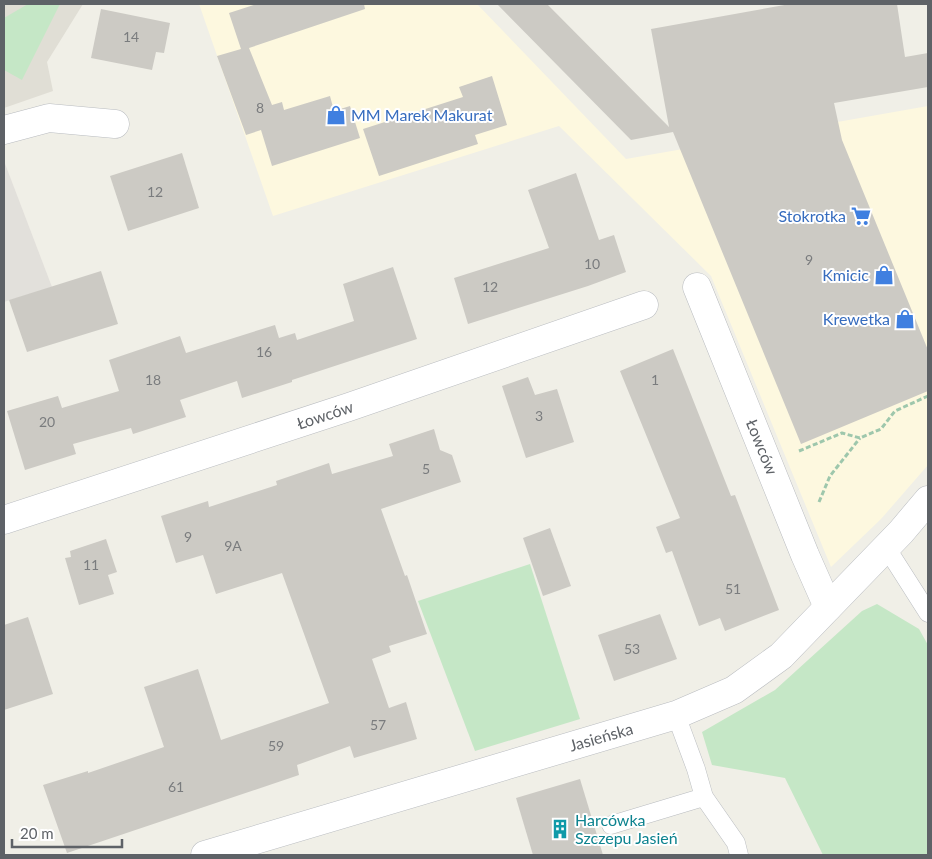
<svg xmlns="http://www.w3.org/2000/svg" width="932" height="859" font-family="Lato,sans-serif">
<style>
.commercial{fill:#fdf8df}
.industrial{fill:#e2e0db}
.education{fill:#e0ded5}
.green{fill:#c5e7c6}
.building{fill:#cccac4}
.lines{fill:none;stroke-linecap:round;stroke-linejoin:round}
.lane-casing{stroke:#b9bcc0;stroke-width:19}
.street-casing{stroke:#b9bcc0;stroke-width:29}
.path{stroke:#9ec7ac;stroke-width:3;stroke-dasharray:5 2.5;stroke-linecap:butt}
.lane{stroke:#fff;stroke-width:18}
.street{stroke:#fff;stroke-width:28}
.labels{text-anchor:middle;stroke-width:4;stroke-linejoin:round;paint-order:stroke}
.number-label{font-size:14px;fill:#7a7c7e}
.shop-label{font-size:16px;fill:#366cbe;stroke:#fff;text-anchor:end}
.street-label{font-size:16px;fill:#5e6267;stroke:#fff}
.culture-label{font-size:16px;fill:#0d838f;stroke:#fff;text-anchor:start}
</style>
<rect width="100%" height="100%" fill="#f0efe7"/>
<polygon class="commercial" points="199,4 477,4 626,159 928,106 928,465 881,519 831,567 711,276 559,126 273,216"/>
<polygon class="industrial" points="4,161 52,287 4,302"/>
<polygon class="education" points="4,4 83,4 47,62 53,91 4,108"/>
<g class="green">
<polygon points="28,4 60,4 22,80 4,70 4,18"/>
<polygon points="530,564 580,719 475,751 418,601"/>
<polygon points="877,604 919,629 928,645 928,855 823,855 785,778 712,765 702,732 775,690 862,611"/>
</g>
<g class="building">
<polygon points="257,4 364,4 365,9 249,48 272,105 282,102 284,110 330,96 334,111 350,106 360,138 272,166 261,130 246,135 217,56 241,49 229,13"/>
<polygon points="497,4 547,4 669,127 651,29 790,4 897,4 905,57 928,53 928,87 834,103 842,140 928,350 928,391 801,444 673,132 631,140"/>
<polygon points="101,9 170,23 164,53 156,52 152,70 91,58"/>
<polygon points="492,76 507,125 475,135 478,144 379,176 363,129 463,97 459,87"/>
<polygon points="182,153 199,208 128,231 110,176"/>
<polygon points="576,173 599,240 614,235 626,272 588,286 468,324 454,278 549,248 528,190"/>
<polygon points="393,267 417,339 292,380 292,382 242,398 237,381 180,400 186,417 133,434 131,428 73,444 76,454 25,470 7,411 58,396 62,408 119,391 109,360 180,336 186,353 275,325 279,338 295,333 297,340 354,321 343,284"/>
<polygon points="101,271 118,324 27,352 9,300"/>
<polygon points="673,349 731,496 735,495 779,610 725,631 720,618 699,626 672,551 666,553 656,527 680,518 620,371"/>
<polygon points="528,377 535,395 557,389 574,442 526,458 502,386"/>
<polygon points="434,429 440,450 452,455 461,482 381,509 405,576 407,575 427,634 389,646 391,652 372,659 389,708 406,702 417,739 354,758 350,746 297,765 299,775 67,853 43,785 88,771 88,773 164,747 144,687 198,669 221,740 329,703 282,573 216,594 203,555 176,563 161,516 208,501 209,507 277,485 276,481 329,463 332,474 393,456 389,444"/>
<polygon points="550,528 571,586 543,596 523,538"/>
<polygon points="106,539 117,572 108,575 114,594 79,605 65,558 71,557 70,551"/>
<polygon points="660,614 677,659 614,681 598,635"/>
<polygon points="28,617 53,694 4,710 4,625"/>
<polygon points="580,779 603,855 533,855 516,798"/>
</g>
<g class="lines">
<defs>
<g id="lane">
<polyline points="886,547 928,613"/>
<polyline points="676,715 696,769 704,797 736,843 739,855"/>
<polyline points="611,825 704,797"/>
</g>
<g id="street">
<polyline points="4,130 49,118 115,124"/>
<polyline points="697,287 805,555 828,607"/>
<polyline points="4,520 349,407 644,305"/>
<polyline points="205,855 676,715 734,690 781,656 901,532 928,500"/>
</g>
</defs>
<use href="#lane" class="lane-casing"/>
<use href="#street" class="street-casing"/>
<g class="path">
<polyline points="799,451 842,433 860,438 881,429 895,411 928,396"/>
<polyline points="819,502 830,476 860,438"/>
</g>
<use href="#lane" class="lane"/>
<use href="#street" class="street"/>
</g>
<defs>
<symbol id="shop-bare" viewBox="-9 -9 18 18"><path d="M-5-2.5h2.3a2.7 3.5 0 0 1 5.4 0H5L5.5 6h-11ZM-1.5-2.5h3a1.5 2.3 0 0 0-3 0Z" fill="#3f7fe0" stroke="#fff" stroke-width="2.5" paint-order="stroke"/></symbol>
<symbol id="supermarket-bare" viewBox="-9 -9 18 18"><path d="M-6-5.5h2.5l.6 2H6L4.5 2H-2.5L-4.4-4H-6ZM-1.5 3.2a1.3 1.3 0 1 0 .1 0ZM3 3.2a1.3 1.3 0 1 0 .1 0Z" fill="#3f7fe0" stroke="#fff" stroke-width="2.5" paint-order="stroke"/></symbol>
<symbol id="building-bare" viewBox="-9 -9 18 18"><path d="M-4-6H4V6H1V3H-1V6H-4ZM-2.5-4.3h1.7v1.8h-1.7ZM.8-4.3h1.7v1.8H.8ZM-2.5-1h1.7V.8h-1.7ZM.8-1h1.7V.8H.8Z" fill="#0f9aa8" stroke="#fff" stroke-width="2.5" paint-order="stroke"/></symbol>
</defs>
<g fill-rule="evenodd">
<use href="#shop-bare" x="322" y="101" width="28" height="28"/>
<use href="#supermarket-bare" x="847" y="202" width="28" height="28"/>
<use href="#shop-bare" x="870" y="261" width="28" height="28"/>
<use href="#shop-bare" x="891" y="305" width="28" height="28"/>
<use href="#building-bare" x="546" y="815" width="28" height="28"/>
</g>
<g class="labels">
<g class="number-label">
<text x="131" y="42">14</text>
<text x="260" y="113">8</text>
<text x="155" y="197">12</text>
<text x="809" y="265">9</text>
<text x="592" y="269">10</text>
<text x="490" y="292">12</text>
<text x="264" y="357">16</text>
<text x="153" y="385">18</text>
<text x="655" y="385">1</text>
<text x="539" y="421">3</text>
<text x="47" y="427">20</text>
<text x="426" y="474">5</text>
<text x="188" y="542">9</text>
<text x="233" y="551">9A</text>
<text x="91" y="570">11</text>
<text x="733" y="594">51</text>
<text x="632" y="654">53</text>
<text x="378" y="730">57</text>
<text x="276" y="751">59</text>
<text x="176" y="792">61</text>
</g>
<g class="shop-label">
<text x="351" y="121" text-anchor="start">MM Marek Makurat</text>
<text x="846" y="222">Stokrotka</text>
<text x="869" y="281">Kmicic</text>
<text x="890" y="325">Krewetka</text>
</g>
<g class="street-label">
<text transform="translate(325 415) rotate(-18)" y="6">Łowców</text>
<text transform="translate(762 447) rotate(68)" y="6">Łowców</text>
<text transform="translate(601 737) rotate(-16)" y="6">Jasieńska</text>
</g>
<g class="culture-label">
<text x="575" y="826">Harcówka<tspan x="575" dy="18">Szczepu Jasień</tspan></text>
</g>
</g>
<rect width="932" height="859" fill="none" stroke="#5e6267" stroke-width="10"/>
<path d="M12 839v8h110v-8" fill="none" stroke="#5e6267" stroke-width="2.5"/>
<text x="20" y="839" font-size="15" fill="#5e6267" stroke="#ffffff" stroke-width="4" paint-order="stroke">20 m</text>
</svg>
